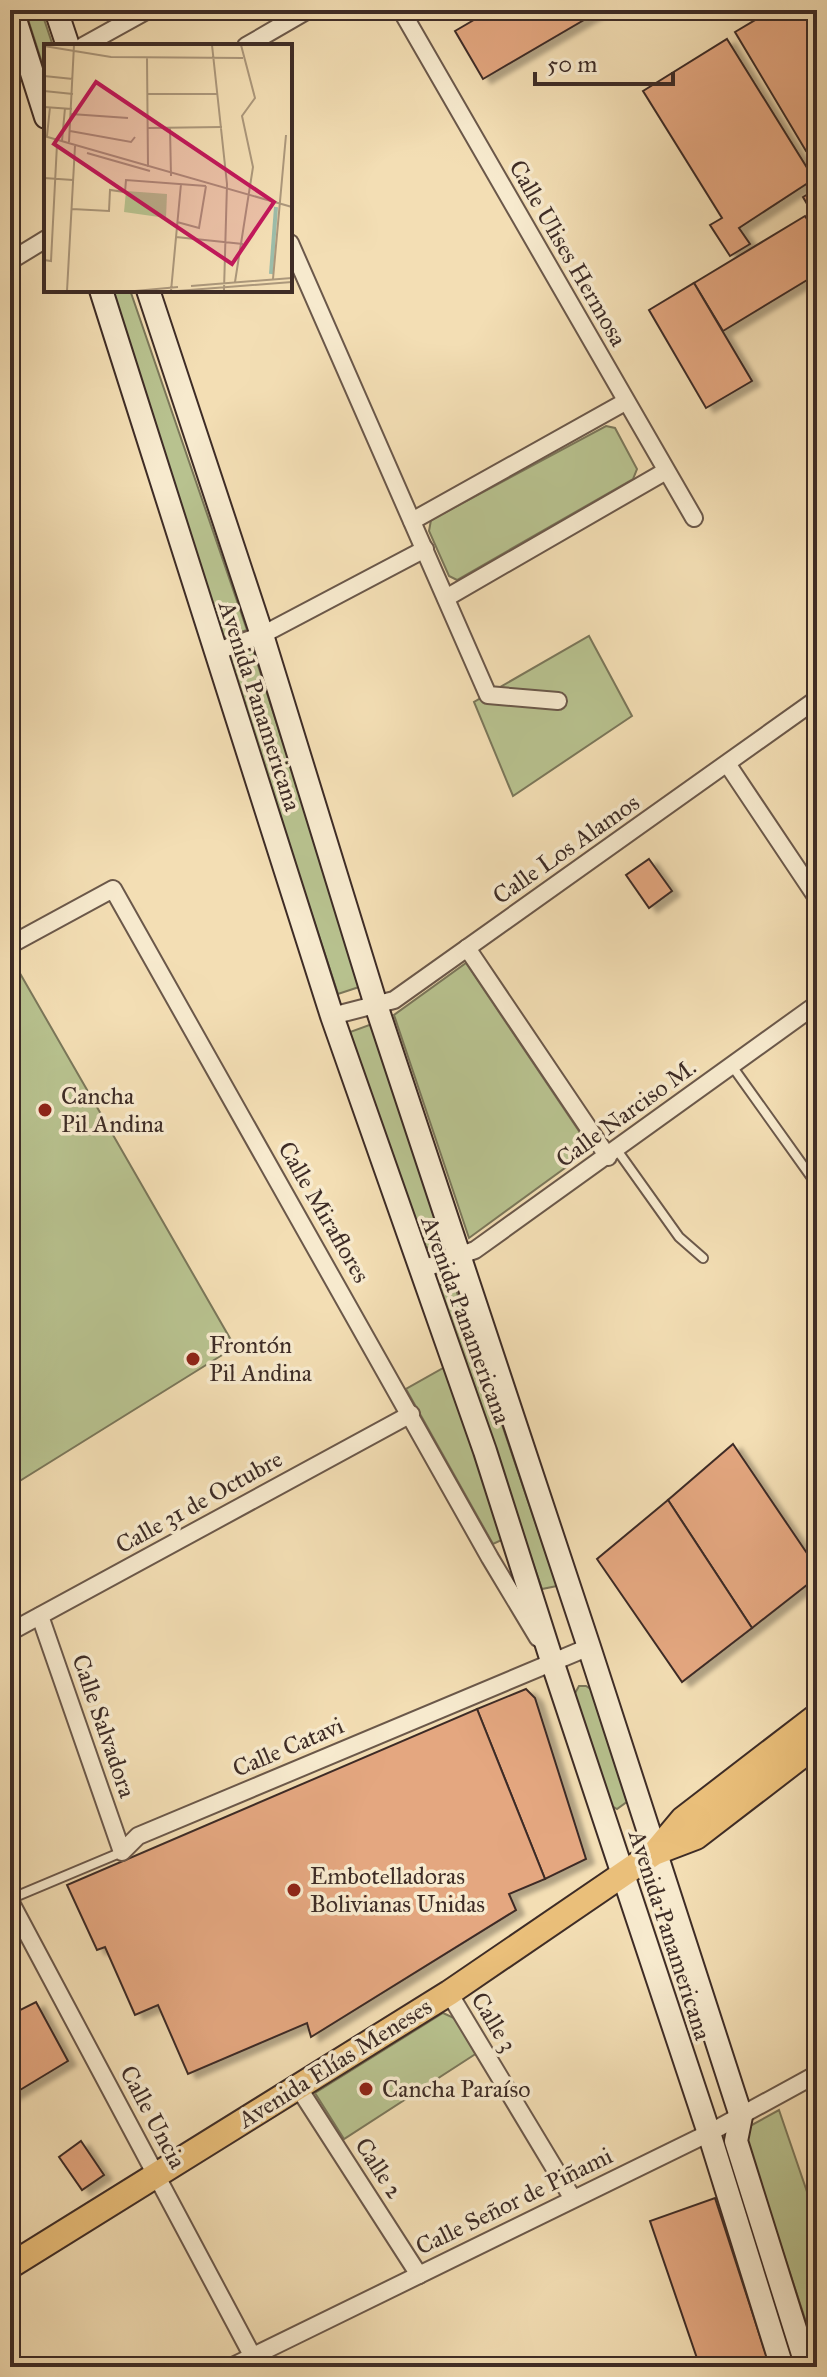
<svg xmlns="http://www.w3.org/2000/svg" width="827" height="2377" font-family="'IM FELL Great Primer',serif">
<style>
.green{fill:#b8c28f;stroke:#7b775a;stroke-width:2}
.building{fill:#e4a780;stroke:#3e2c26;stroke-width:2;filter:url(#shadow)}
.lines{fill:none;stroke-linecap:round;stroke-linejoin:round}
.lane-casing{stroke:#6b584a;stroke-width:12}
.street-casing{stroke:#6b584a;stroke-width:20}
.secondary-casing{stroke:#3e2c26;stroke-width:26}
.primary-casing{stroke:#3e2c26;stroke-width:28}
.lane{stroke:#f7eace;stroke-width:8}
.street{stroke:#f7eace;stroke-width:16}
.secondary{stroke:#f7eace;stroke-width:22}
.primary{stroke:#eabf7a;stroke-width:24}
.poi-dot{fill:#8f2418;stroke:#f7eace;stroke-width:3}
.labels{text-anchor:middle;stroke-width:7;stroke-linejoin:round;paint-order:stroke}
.street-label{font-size:24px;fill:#3e2c26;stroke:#f7eace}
.poi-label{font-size:24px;fill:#3e2c26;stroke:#f7eace;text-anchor:start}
.inset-river{fill:none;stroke:#9cbca9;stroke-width:4}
.inset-road{fill:none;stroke:#ab977b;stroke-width:2}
.view{fill:#c2185b;fill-opacity:0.15;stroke:#c2185b;stroke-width:4}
.inset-edge{fill:none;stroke:#3e2c26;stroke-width:4}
</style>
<defs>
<filter id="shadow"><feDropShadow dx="8" dy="4.5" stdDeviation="2" flood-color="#0004"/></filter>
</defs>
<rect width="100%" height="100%" fill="#f3deb4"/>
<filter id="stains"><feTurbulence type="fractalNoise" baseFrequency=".0025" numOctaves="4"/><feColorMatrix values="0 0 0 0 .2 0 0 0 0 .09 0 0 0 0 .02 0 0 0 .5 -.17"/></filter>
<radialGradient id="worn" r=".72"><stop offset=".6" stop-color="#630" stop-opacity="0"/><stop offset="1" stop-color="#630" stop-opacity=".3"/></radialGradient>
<g class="green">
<polygon points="25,10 41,10 53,46 46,46 46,75"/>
<polygon points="112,290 130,290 247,630 222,638"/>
<polygon points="606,426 615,428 637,469 633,479 457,580 449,576 429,531 431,520"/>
<polygon points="589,636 632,716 513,796 474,702"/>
<polygon points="253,650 362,986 338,994 228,659"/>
<polygon points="10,956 235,1347 10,1487"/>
<polygon points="466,963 591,1149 469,1238 394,1015"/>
<polygon points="372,1024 443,1242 421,1250 350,1032"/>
<polygon points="453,1281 557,1586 542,1589 437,1286"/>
<polygon points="445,1367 506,1538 493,1544 406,1389"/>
<polygon points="579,1686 586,1686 592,1690 628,1801 617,1809 612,1806 574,1695"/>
<polygon points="443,2013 454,2018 477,2053 344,2139 315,2093"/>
<polygon points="779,2110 817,2221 817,2355 747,2143 750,2126"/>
</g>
<g class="building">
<polygon points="491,10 601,10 483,79 455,31"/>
<polygon points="772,10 817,10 817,145 806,151 735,32"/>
<polygon points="727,39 814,179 739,228 750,244 730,256 710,225 722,218 643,91"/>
<polygon points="817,189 817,221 803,197"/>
<polygon points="805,216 817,235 817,274 723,331 694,283"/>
<polygon points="694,283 752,381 706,408 649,310"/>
<polygon points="649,859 672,891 649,908 626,875"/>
<polygon points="733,1444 817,1568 817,1577 752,1628 668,1500"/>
<polygon points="668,1500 752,1628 682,1682 597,1559"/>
<polygon points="526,1689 535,1698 586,1859 545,1879 477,1709"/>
<polygon points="477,1709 545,1879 509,1894 516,1910 311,2037 307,2023 188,2074 158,2005 135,2015 105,1947 97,1950 67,1885"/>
<polygon points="36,2002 68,2061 10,2096 10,2015"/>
<polygon points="81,2141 104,2175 82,2190 59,2157"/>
<polygon points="715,2198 770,2367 700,2367 650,2221"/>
</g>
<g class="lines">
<defs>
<g id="lane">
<polyline points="732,1066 817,1185"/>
<polyline points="617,1150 679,1237 703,1258"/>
<polyline points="10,1899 122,1852"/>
</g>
<g id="street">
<polyline points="401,10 694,518"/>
<polyline points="83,46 148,10"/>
<polyline points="246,46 308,10"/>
<polyline points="290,243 488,695 558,701"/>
<polyline points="10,261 46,239"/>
<polyline points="412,521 625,402"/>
<polyline points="446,598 666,471"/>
<polyline points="215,652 262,635 425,549"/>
<polyline points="728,765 817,898"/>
<polyline points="10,945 113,889 490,1558 538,1638"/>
<polyline points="467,948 608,1157"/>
<polyline points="332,1016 394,1000 817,699"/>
<polyline points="420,1270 475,1250 817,1004"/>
<polyline points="40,1616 122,1852 138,1836 589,1647"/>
<polyline points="10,1632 411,1414"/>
<polyline points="10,1901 253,2357"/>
<polyline points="449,1993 573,2199"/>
<polyline points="298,2087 419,2275"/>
<polyline points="231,2367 709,2133 817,2074"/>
</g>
<g id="secondary">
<polyline points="12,10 46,117"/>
<polyline points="56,10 68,46"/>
<polyline points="101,290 332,1016 485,1451 552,1661 709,2133 782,2367"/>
<polyline points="148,290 262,635 376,1005 589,1647 741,2116 736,2141 807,2367"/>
</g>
<g id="primary">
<polyline points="657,1850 683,1819 817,1716"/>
<polyline points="10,2266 449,1993 654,1853 696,1837 817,1744"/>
</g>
</defs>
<use href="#lane" class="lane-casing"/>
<use href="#street" class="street-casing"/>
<use href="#secondary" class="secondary-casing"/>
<use href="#primary" class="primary-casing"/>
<use href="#lane" class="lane"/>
<use href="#street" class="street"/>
<use href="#secondary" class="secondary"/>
<use href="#primary" class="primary"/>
</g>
<g class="poi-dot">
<circle cx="45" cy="1110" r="8"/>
<circle cx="193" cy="1359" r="8"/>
<circle cx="294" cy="1890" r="8"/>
<circle cx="366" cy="2089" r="8"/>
</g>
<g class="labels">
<g class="street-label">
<text transform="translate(568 253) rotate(60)" y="8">Calle Ulises Hermosa</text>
<text transform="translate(260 706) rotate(72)" y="8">Avenida Panamericana</text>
<text transform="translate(566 849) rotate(-35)" y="8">Calle Los Alamos</text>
<text transform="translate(626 1113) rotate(-36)" y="8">Calle Narciso M.</text>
<text transform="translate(324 1212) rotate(60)" y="8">Calle Miraflores</text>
<text transform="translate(466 1320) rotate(70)" y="8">Avenida Panamericana</text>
<text transform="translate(199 1502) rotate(-29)" y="8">Calle 31 de Octubre</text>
<text transform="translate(104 1726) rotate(71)" y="8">Calle Salvadora</text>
<text transform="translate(288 1747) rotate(-23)" y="8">Calle Catavi</text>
<text transform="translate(670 1935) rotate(72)" y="8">Avenida Panamericana</text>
<text transform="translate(494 2022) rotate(59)" y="8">Calle 3</text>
<text transform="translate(335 2063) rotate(-32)" y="8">Avenida Elías Meneses</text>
<text transform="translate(153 2117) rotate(62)" y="8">Calle Uncia</text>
<text transform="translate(379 2168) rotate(57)" y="8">Calle 2</text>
<text transform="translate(514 2201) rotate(-26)" y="8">Calle Señor de Piñami</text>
</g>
<g class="poi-label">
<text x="61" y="1104">Cancha<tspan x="61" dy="28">Pil Andina</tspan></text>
<text x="209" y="1353">Frontón<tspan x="209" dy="28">Pil Andina</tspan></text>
<text x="310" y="1884">Embotelladoras<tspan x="310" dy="28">Bolivianas Unidas</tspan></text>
<text x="382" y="2097">Cancha Paraíso</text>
</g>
</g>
<g transform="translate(44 44)">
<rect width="248" height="248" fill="#f3deb4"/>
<path d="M82,147L123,150L122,174L80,168Z" fill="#b8c28f"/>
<path class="inset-river" d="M227,230L232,163"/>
<path class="inset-road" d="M168,1L183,140L180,246M0,2L67,13L199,14M103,14L104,123M0,32L29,35M0,47L29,50M103,50H173M0,63L28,65M27,70L84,74M104,84L178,83M126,84L127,132M26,87L87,98L91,93M0,92L248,163M3,92L6,63M18,97L21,64M25,98L30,1M43,109L106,127M0,134L29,136M28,165L65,167L66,146L81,148L82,136L162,142M133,178L155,184L162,142M132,193L199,200M0,216L7,217L13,100M229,235L242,91M191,238L209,123L198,72L211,54L197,1M147,242L248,234M23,247L31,102M91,247L134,243M127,247L137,140M133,247L248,238"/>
<path class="view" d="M52,38L230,158L188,220L10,100Z"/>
<rect width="248" height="248" class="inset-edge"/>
</g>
<rect width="827" height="2377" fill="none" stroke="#f3deb4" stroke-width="40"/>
<rect x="12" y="12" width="803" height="2353" fill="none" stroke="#3e2c26" stroke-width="4"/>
<rect x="20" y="20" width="787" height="2337" fill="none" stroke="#3e2c26" stroke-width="2"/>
<path d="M535 72v12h138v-12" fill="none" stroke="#3e2c26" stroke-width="4"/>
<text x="547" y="72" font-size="24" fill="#3e2c26" stroke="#f7eace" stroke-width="6" paint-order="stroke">50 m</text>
<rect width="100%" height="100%" filter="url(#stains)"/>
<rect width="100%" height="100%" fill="url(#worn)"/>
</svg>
